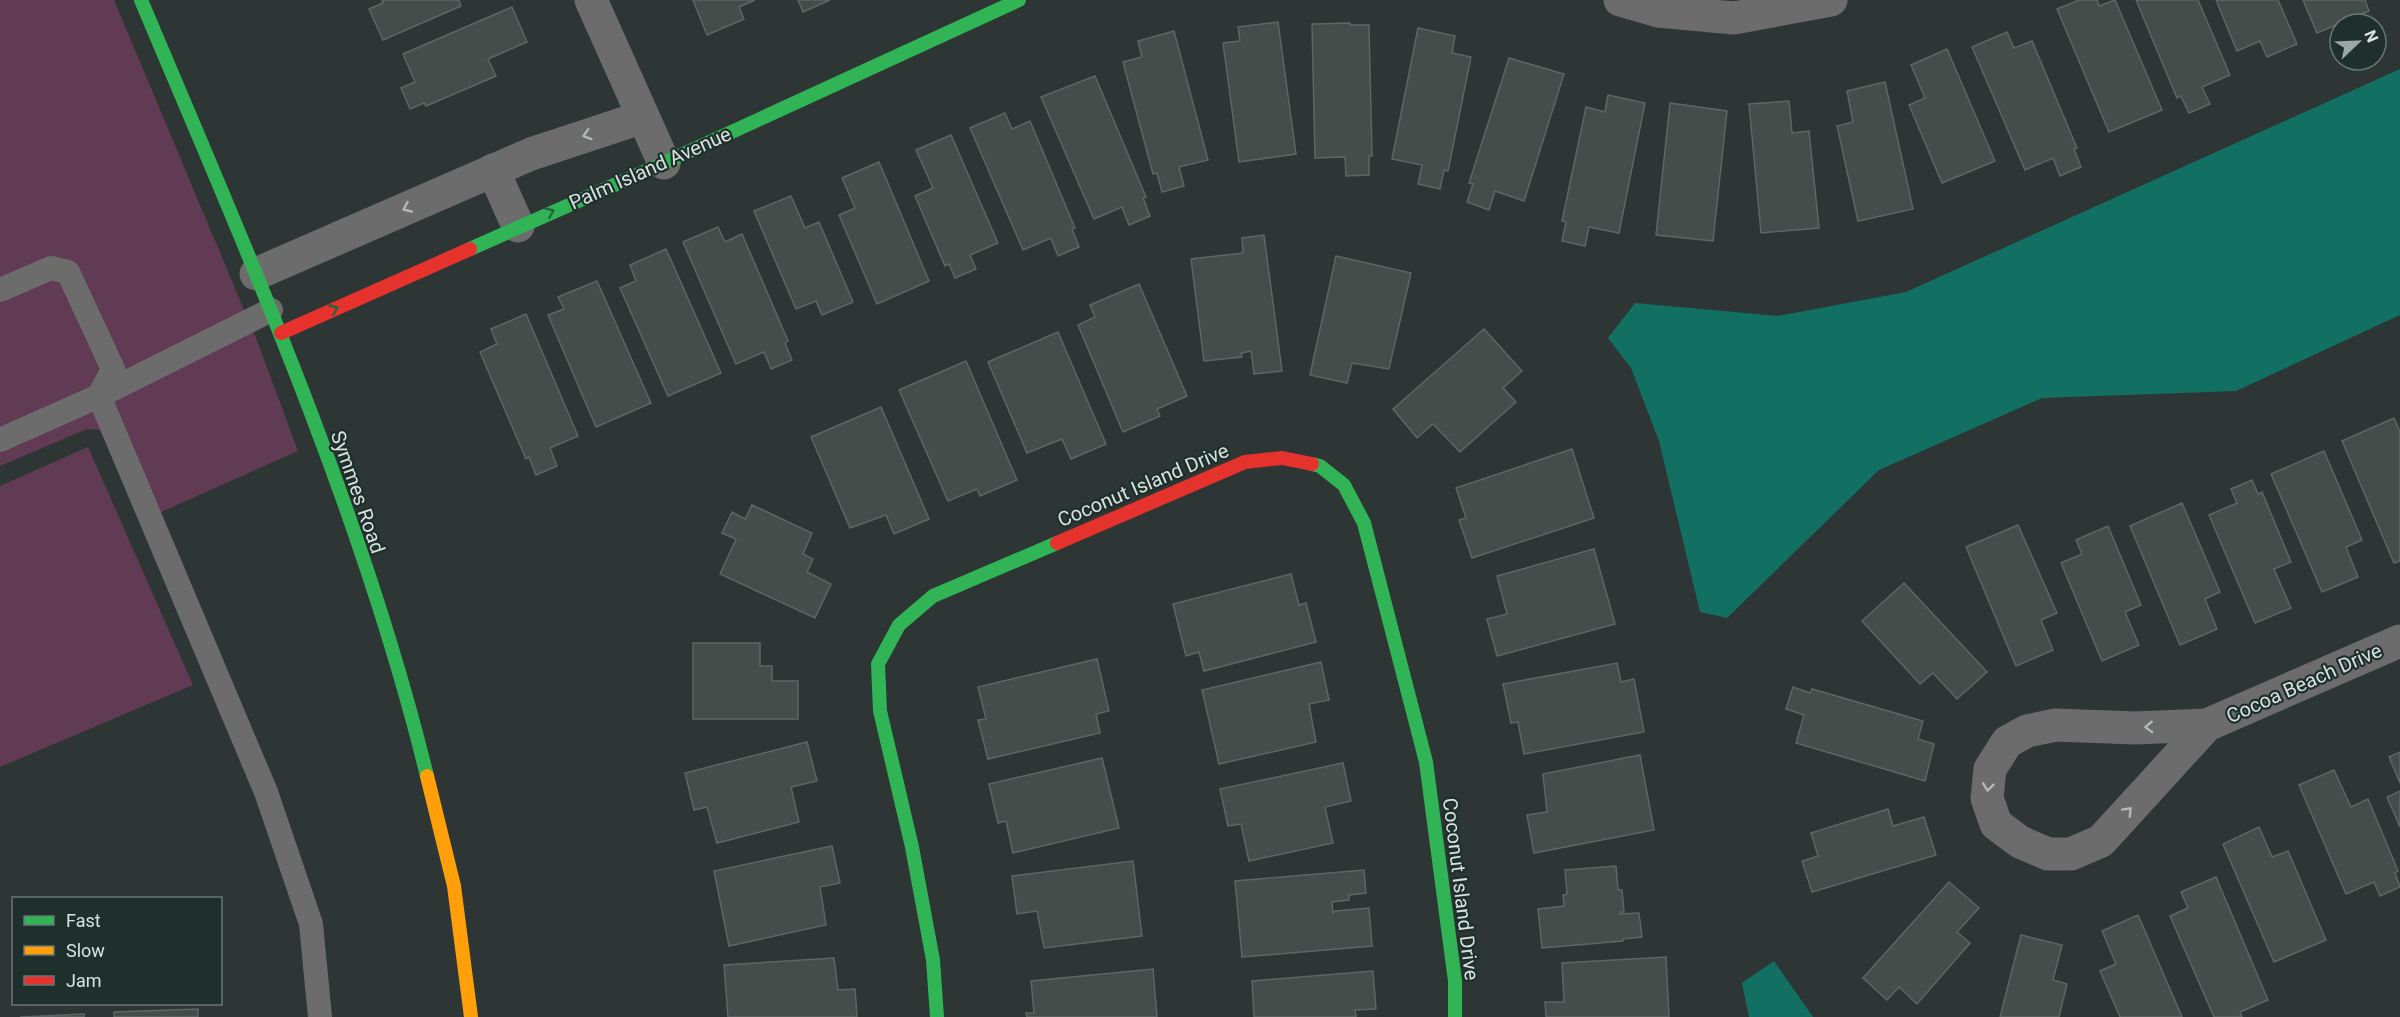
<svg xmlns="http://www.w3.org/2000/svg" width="2400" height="1017" font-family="Roboto,sans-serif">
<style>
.green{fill:#603b53}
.water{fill:#127062}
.building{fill:#454d4b;stroke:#5e6664;stroke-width:1.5}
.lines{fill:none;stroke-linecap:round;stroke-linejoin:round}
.lane{stroke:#6d6c6d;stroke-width:24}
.street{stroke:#6d6c6d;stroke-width:33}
.fast{stroke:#30b455;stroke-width:14}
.slow{stroke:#ff9f0a;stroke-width:14}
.jam{stroke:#e5322d;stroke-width:14}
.oneway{stroke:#b3b9b8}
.oneway2{stroke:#26643c}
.labels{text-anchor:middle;stroke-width:4.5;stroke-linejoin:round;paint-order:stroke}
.street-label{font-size:20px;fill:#d8e3e0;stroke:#1f2f2b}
</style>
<rect width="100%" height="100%" fill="#2d3634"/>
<g class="green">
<polygon points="0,0 114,0 258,343 298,451 143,520 108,439 99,430 87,429 0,466"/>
<polygon points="88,447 193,685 0,767 0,486"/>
</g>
<g class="water">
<polygon points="2400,69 2400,315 2236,391 2042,398 1879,470 1727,618 1700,612 1659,441 1631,368 1608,338 1635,303 1778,316 1906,292"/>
<polygon points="1774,961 1813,1017 1749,1017 1742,983"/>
</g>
<g class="building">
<polygon points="382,0 459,0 461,6 383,40 369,9 383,3"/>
<polygon points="693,0 755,0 739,7 744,19 707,35"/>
<polygon points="798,0 830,0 803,12"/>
<polygon points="2079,0 2097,0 2099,6 2115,0 2162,110 2109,132 2057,9"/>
<polygon points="2136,0 2198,0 2230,75 2202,87 2210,104 2189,113 2181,96 2177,98"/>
<polygon points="2216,0 2278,0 2297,44 2267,57 2260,41 2237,51"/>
<polygon points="2303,0 2365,0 2369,11 2317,33"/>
<polygon points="512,7 527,42 488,59 496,76 426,106 424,103 410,109 401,88 415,82 403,54"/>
<polygon points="1278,22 1296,154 1239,162 1223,43 1240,41 1238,27"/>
<polygon points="1350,23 1350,25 1369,25 1372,156 1369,156 1369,175 1346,176 1345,157 1315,158 1312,24"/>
<polygon points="1418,28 1455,36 1452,53 1471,57 1448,171 1444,170 1440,189 1418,184 1422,165 1392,159"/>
<polygon points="1174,31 1208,160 1179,167 1184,186 1162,192 1157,173 1153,174 1123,62 1142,57 1138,41"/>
<polygon points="2007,32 2014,48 2032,41 2077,148 2074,149 2081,167 2060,176 2053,158 2025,170 1972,47"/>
<polygon points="1947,49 1995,161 1942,183 1909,105 1925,98 1911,65"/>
<polygon points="1509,58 1564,74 1524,201 1495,191 1489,210 1467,202 1473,184 1469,183"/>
<polygon points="1095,76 1146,197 1143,198 1150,216 1129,225 1122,207 1094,219 1041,97"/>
<polygon points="1885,82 1913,209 1858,221 1837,126 1853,122 1847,91"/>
<polygon points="1608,95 1645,103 1619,233 1589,227 1585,246 1562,241 1566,222 1562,221 1586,107 1605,112"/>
<polygon points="1789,101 1792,133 1809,131 1819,228 1761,233 1749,104"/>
<polygon points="1670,103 1727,111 1713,241 1656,235"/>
<polygon points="1005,113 1012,129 1030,121 1075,228 1072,229 1079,247 1058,256 1051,238 1023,250 970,128"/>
<polygon points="951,135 998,243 970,255 976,269 955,278 949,264 945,266 915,196 933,188 916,150"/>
<polygon points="879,162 929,281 877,304 839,215 855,208 842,178"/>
<polygon points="791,196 805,228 819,222 853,302 822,315 816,301 796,309 754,211"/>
<polygon points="718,227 725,242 742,234 788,341 785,343 792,360 771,369 764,352 736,364 683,242"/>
<polygon points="1264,235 1282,371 1254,374 1251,351 1241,353 1242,357 1204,361 1191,259 1243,253 1242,238"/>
<polygon points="666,249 721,373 668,396 620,288 636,281 630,265"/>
<polygon points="1336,256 1411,273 1389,369 1352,363 1347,383 1310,375"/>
<polygon points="597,281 651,403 596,427 548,315 564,309 558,297"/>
<polygon points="1139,284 1187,396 1157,409 1160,416 1123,432 1078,325 1095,317 1090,305"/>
<polygon points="526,314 578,436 550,448 557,466 536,475 529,457 526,459 480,352 497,344 491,329"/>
<polygon points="1484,329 1522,371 1503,388 1516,402 1460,452 1433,424 1417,438 1393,409"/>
<polygon points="1058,332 1106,444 1071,459 1062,439 1027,453 988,362"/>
<polygon points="966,361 1017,480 980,496 977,489 948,501 899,390"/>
<polygon points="881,407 929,519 894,534 886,515 850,528 811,437"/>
<polygon points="2394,418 2400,432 2400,561 2394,563 2342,441"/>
<polygon points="1572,449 1594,518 1472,558 1459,520 1466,518 1456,488"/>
<polygon points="2324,451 2362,540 2346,547 2358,577 2322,592 2271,474"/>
<polygon points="2252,480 2258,494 2262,492 2291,562 2274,569 2291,608 2255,623 2209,515 2237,503 2231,489"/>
<polygon points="2182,503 2220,592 2205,599 2217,629 2180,645 2130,526"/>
<polygon points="752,505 812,533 803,554 813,559 807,572 831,584 815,618 720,574 736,539 722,533 732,512 745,519"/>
<polygon points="2018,525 2057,613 2041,620 2053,650 2016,666 1966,547"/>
<polygon points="2108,526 2141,605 2125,612 2139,645 2102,661 2061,563 2082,554 2076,540"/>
<polygon points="1594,549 1615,624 1497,656 1487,619 1507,614 1497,576"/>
<polygon points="1291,574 1299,605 1306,603 1316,642 1204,671 1199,652 1186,656 1173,604"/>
<polygon points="1904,583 1987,672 1957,699 1933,673 1920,684 1862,621"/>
<polygon points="693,643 760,643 760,666 772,666 772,681 798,681 798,719 693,719"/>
<polygon points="1097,659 1109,711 1096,714 1100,733 988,759 978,720 986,719 978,687"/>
<polygon points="1321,662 1329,700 1309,704 1316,742 1219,764 1202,690"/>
<polygon points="1617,663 1621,682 1634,679 1644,732 1524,754 1518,722 1511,723 1503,684"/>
<polygon points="1793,687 1810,693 1812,689 1923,721 1918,739 1934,744 1925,781 1796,743 1804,715 1786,709"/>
<polygon points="807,742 817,781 791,787 799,822 717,843 707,807 694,810 685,773"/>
<polygon points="2400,752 2400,783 2389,757"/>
<polygon points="1640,755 1654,830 1534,853 1527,815 1547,812 1543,774"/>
<polygon points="1102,758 1119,828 1013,853 1006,821 998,823 989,784"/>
<polygon points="1343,763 1351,801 1325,807 1333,843 1249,861 1241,824 1228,826 1220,789"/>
<polygon points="2334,770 2351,807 2368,799 2398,871 2395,873 2400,887 2380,896 2374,882 2346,894 2299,785"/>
<polygon points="2400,791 2400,827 2387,797"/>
<polygon points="1888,809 1893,826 1924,817 1936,855 1812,892 1802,861 1818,856 1811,833"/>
<polygon points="2259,827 2272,857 2288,851 2326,940 2274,962 2223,844"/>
<polygon points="832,846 840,883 820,887 826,925 729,946 714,871"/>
<polygon points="1133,861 1142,936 1044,948 1037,911 1017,914 1012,876"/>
<polygon points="1616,866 1618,890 1622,890 1624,912 1620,912 1620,914 1639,913 1642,937 1623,939 1623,941 1542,948 1538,909 1564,906 1563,895 1567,894 1565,870"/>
<polygon points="1364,870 1366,893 1349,895 1349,900 1332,902 1333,913 1335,911 1369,908 1372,946 1242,957 1235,881"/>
<polygon points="2216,877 2268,1000 2240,1012 2242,1017 2214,1017 2170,916 2188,908 2181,892"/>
<polygon points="1949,882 1979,908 1957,932 1970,943 1917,1004 1899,987 1887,1000 1863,978"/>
<polygon points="2138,915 2182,1017 2120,1017 2100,971 2116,964 2102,931"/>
<polygon points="2021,935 2062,945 2053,980 2067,984 2059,1017 2000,1017"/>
<polygon points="1666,957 1669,1017 1546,1017 1545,1002 1564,1002 1562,963"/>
<polygon points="834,958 838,990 855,989 857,1017 728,1017 724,965"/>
<polygon points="1153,969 1157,1017 1027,1017 1026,1013 1034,1013 1031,981"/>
<polygon points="1373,971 1376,1009 1355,1010 1356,1017 1254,1017 1252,981"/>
<polygon points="198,1009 198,1017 114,1017 114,1012"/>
<polygon points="84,1014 84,1017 20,1017"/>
</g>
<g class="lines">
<g class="lane">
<polyline points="0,290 51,268 68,272 113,369 99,396 271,310"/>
<polyline points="0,440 99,396 266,792 311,924 320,1017"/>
</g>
<g class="street">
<polyline points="591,0 664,163"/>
<polyline points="1620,0 1658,11 1734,18 1831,0"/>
<polyline points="493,170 518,226"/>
<polyline points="256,274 531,154 643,117"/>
<polyline points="2207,725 2101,841 2071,854 2048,854 2020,842 1996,824 1987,798 1990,769 2007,742 2027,731 2056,725 2135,728 2207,725 2400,641"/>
</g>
<g class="fast">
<path d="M141,0C247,252 362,510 427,776"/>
<polyline points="470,249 664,163 1019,0"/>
<polyline points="1312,464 1320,466 1344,485 1364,523 1426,762 1455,981 1455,1017"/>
<polyline points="937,1017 933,960 912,847 880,711 878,664 899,625 933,596 1057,543"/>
</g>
<polyline class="slow" points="427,776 454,886 471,1017"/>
<g class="jam">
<polyline points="281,333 470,249"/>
<polyline points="1057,543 1245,462 1282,458 1312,464"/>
</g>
</g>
<defs><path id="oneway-chevron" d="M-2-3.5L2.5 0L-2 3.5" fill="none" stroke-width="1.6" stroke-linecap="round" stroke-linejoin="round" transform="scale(1.5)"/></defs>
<g class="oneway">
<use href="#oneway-chevron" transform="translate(587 135) rotate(162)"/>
<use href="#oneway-chevron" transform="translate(407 208) rotate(156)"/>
<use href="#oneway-chevron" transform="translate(2149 727) rotate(178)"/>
<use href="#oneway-chevron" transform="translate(1988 787) rotate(97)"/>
<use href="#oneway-chevron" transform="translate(2128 811) rotate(-47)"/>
</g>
<g class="oneway2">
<use href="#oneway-chevron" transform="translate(550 212) rotate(-23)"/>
<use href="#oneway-chevron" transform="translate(334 309) rotate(-24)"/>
</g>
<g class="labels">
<g class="street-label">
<text transform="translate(650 168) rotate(-24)" y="7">Palm Island Avenue</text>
<text transform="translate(1143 485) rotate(-23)" y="7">Coconut Island Drive</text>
<text transform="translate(358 492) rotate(71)" y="7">Symmes Road</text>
<text transform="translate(2304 683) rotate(-24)" y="7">Cocoa Beach Drive</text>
<text transform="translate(1461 889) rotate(83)" y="7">Coconut Island Drive</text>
</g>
</g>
<rect x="12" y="897" width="210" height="108" fill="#1f2f2b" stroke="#697773" stroke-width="1.5"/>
<rect x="24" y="916" width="30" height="9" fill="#30b455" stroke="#697773" stroke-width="1.5"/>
<text x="66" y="927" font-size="18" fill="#d8e3e0">Fast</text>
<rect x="24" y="946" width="30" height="9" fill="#ff9f0a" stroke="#697773" stroke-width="1.5"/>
<text x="66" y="957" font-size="18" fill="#d8e3e0">Slow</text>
<rect x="24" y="976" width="30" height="9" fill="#e5322d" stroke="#697773" stroke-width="1.5"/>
<text x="66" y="987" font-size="18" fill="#d8e3e0">Jam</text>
<g transform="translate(2358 42) rotate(67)"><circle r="28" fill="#1f2f2b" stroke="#697773" stroke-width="1.5"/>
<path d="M0-4.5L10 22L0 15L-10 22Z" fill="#9ca6a4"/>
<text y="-9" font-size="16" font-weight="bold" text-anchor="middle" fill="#d8e3e0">N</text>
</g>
</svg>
